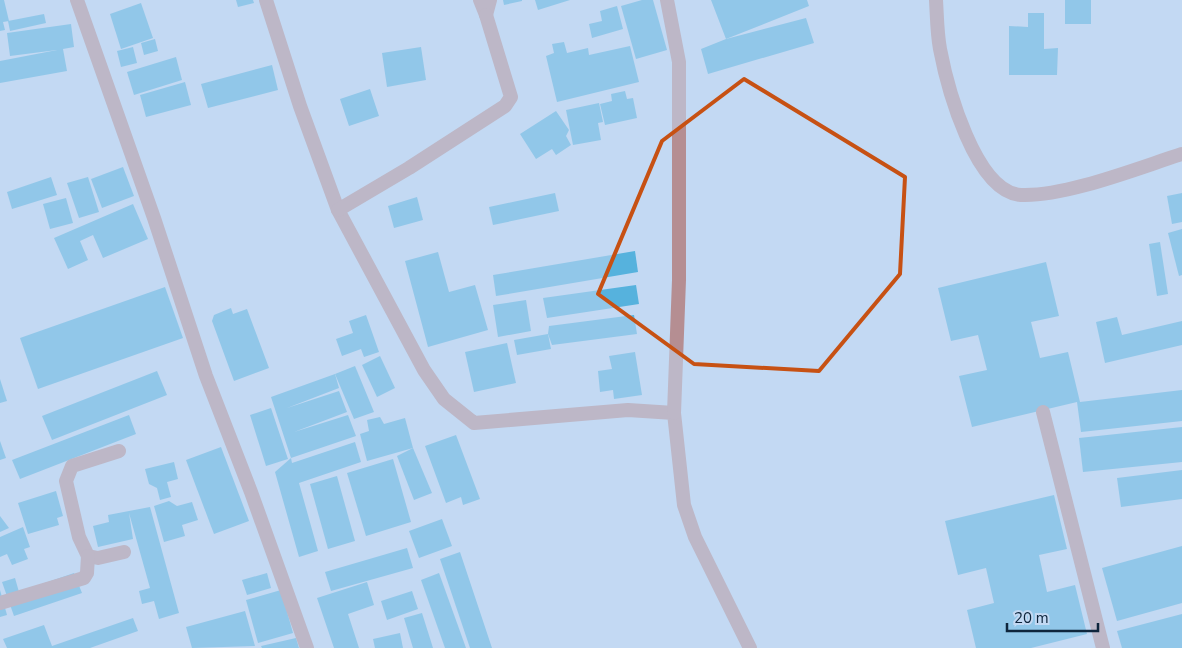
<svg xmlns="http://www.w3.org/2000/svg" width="1182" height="648" font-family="'Nunito Sans',sans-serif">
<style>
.building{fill:#56b2dd}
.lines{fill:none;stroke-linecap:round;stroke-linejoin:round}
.minor{stroke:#b58e92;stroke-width:14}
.marked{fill:none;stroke:#c75113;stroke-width:4;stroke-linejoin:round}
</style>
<rect width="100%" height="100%" fill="#c3d9f3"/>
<g class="building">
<polygon points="0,0 4,0 9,21 3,22 5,30 0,31"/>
<polygon points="236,0 253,0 254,3 238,7"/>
<polygon points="503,0 522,0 522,1 504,5"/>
<polygon points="535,0 570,0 538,10"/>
<polygon points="642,0 653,0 667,50 636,59 621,6"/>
<polygon points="711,0 807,0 809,6 726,39 806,18 814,43 708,74 701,49 726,39"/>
<rect x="1065" y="0" width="26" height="24"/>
<polygon points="141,3 153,38 121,49 110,14"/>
<polygon points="617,6 623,29 592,38 589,24 602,21 600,11"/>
<polygon points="1028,13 1044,13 1044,49 1058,48 1057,75 1009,75 1009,26 1028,27"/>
<polygon points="44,14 46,23 10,31 8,21"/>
<polygon points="71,24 74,47 63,49 67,71 0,83 0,61 57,50 10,56 7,33"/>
<polygon points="155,39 158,51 144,55 141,43"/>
<polygon points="564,42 567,53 588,48 589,55 630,46 639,82 557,102 546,56 554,53 552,44"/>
<polygon points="133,47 137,63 121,67 117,51"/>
<polygon points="421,47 426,80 387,87 382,53"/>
<polygon points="176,57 182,80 134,95 127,72"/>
<polygon points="272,65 278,90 208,108 201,84"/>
<polygon points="185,82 191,105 146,117 140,95"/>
<polygon points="370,89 379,116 349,126 340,99"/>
<polygon points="625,91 627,99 633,98 637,118 605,125 600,104 612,101 611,94"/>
<polygon points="599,103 603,122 598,123 601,140 573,145 566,110"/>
<polygon points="556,111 569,130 566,136 571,145 556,155 552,149 536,159 520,134"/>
<polygon points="123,167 134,196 102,208 91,179"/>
<polygon points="51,177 57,195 12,209 7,192"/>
<polygon points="88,177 99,212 79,218 67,183"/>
<polygon points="555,193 559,211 493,225 489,207"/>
<polygon points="1182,193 1182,222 1172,224 1167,196"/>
<polygon points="417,197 423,220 394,228 388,206"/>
<polygon points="66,198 73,223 50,229 43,204"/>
<polygon points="133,204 148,239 103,258 93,235 80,241 88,260 68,269 54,238"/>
<polygon points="1182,229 1182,275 1179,276 1168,233"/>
<polygon points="1160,242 1168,294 1157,296 1149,244"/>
<polygon points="635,251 638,272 496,296 493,275"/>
<polygon points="438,252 449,292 475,285 488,330 428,347 405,261"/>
<polygon points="1046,262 1059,316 1031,322 1040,358 1068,352 1080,402 1182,390 1182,421 1081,432 1077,402 972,427 959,376 987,370 978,335 951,341 938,288"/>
<polygon points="636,285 639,304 547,318 543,298"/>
<polygon points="165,287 183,338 38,389 20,338"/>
<polygon points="526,300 531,331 498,337 493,305"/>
<polygon points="231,308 233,314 247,309 269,368 234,381 212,321 214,315"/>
<polygon points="366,315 379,352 364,357 361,349 342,356 336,339 353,333 349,321"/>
<polygon points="634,315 637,334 552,345 548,334 549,326"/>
<polygon points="1117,317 1122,335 1182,321 1182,345 1105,363 1096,322"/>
<polygon points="548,334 551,349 517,355 514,340"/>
<polygon points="507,343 516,383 474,392 465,352"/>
<polygon points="635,352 642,395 614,399 613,390 600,392 598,371 612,369 609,356"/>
<polygon points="380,356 395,388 377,397 362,365"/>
<polygon points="355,366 374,412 354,419 335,374"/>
<polygon points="157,371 167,395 52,440 42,416"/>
<polygon points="335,374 339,388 287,408 339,391 347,412 294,432 348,415 356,436 291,458 271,397"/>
<polygon points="0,379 7,401 0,403"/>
<polygon points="271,408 288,459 266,466 250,415"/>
<polygon points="129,415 136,434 20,479 12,460"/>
<polygon points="380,417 384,424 405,418 413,448 367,461 360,434 369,431 367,420"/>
<polygon points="1182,427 1182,462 1083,472 1079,438"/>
<polygon points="456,435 480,499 463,505 461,497 446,503 425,446"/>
<polygon points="0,441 6,458 0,460"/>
<polygon points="355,442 361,462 299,483 318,551 299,557 275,472 291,458 292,463"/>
<polygon points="221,447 249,521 214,534 186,460"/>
<polygon points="413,448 432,493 414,500 397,456"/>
<polygon points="393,459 411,522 366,536 347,473"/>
<polygon points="174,462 178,479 167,482 171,497 160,500 157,488 149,484 145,469"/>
<polygon points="1182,470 1182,499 1121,507 1117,478"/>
<polygon points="337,476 355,541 328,549 310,484"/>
<polygon points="56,491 63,516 57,518 59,525 28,534 18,503"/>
<polygon points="1054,495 1067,549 1039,555 1047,592 1075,585 1087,634 1031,648 976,648 967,610 994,603 986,568 958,575 945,521"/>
<polygon points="169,501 177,506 192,502 198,520 182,525 185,536 164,542 154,506"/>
<polygon points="150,507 179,613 159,619 154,601 142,604 139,591 150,588 129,513 133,539 98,547 93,526 109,522 108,515"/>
<polygon points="0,516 9,528 0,532"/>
<polygon points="442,519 452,546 419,558 409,531"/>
<polygon points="23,527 30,547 24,549 28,559 12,565 7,554 0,557 0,537"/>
<polygon points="1182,546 1182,603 1117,621 1102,568"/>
<polygon points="407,548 413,568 331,591 325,572"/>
<polygon points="460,552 492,648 470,648 440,559"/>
<polygon points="74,573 82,593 14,616 2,582 15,578 19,592"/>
<polygon points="267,573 271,588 247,595 242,580"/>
<polygon points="439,573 466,648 445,648 421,580"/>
<polygon points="367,582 374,605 348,614 359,648 334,648 317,598"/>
<polygon points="0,590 7,615 0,617"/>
<polygon points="281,590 293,633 258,643 246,600"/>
<polygon points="412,591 418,609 387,620 381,601"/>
<polygon points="245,611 255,646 192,648 186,627"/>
<polygon points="422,613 433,648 413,648 404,618"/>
<polygon points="1182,614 1182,648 1122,648 1117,631"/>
<polygon points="133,618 138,631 90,648 7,648 3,639 44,625 52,646"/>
<polygon points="400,633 403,648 375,648 373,639"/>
<polygon points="296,638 299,648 262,648 261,646"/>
</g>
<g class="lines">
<g class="minor">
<polyline points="77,0 154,218 206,376 251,492 307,648"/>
<polyline points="266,0 300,106 338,210 424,370 444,399 474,423 628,410 674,413 684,505 695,537 750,648"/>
<polyline points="480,0 486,15 490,0"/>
<polyline points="667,0 679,62 679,280 674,413"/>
<path d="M936,0C937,16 937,33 940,49C947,86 975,192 1021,195C1065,197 1138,168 1182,154"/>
<polyline points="338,210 409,168 505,106 511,97 486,15"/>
<polyline points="1043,412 1103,648"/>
<polyline points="119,451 72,466 66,481 79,537 88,556 98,558 124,552"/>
<polyline points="0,603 84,578 87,573 88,556"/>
</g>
</g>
<path d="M0 0H1182V648H0ZM744,79L905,177L900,274L819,371L694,364L598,294L662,141Z" fill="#c3d9f3" fill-opacity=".55" fill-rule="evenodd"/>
<path class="marked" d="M744,79L905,177L900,274L819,371L694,364L598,294L662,141Z"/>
<path d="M1007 623v8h91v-8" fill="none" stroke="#0e253c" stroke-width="2.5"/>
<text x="1014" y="623" font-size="15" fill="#0e253c" stroke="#c3d9f3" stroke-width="4" paint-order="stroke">20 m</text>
</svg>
